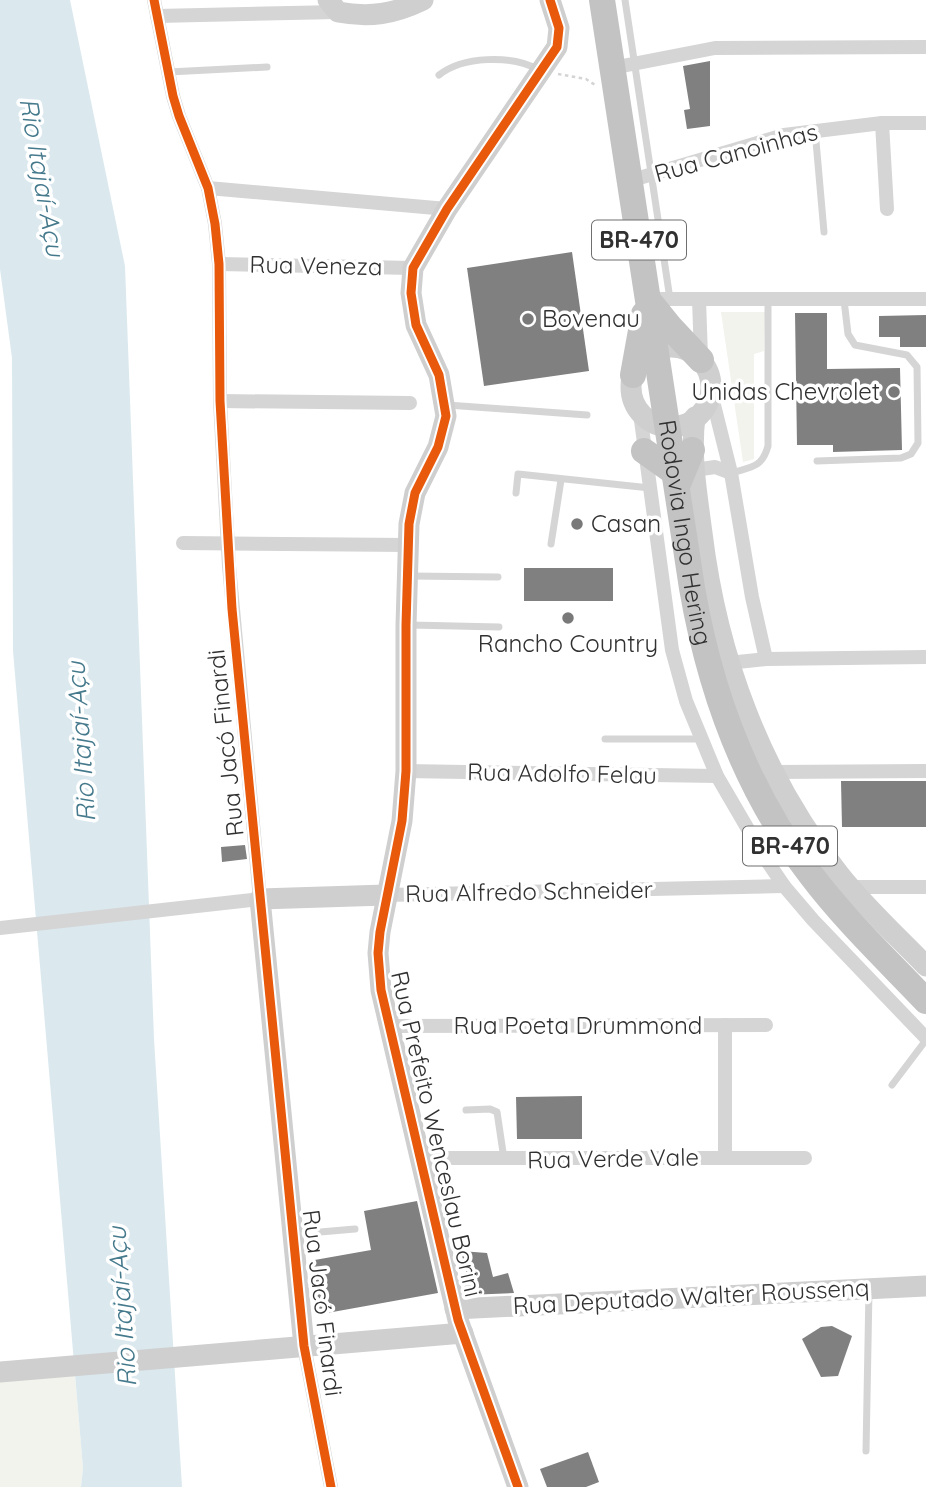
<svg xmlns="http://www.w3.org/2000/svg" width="926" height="1487" font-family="Quicksand,sans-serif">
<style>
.green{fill:#f1f3ec}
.water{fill:#dbe9ef}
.building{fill:#808080}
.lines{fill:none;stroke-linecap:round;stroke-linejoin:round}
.path{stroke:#d4d4d4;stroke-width:2.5;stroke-dasharray:3.5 3.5;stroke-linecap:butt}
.lane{stroke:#d5d5d5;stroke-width:7}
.street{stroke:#d5d5d5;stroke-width:14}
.secondary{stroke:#cfcfcf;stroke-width:21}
.highway{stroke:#c3c3c3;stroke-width:26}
.cycleway-casing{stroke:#fff;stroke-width:13}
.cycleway{stroke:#e8590c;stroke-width:9}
.poi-dot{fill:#797979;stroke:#fff;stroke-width:2.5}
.labels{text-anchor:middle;stroke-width:7;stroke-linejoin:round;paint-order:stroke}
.shield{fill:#fff;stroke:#6f6f6f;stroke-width:2}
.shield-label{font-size:23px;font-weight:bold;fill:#313131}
.street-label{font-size:24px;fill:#313131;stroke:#fff}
.poi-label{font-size:24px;fill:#313131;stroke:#fff;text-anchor:start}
.water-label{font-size:26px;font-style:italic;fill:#45798c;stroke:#fff}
</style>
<rect width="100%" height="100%" fill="#fff"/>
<g class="green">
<polygon points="721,312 765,312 764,351 754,354 754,459 743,462"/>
<polygon points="75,1375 83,1468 81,1487 0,1487 0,1380"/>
</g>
<polygon class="water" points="0,0 70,0 125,266 154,1039 182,1487 81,1487 83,1468 13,651 12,358 0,269"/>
<g class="building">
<polygon points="710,61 710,126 687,129 684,110 690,109 683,66"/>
<polygon points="572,252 589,371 484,386 467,268"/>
<polygon points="795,313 827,313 827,369 900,368 902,450 833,452 833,445 797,445"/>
<polygon points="926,315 926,347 900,347 900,337 879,337 879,316"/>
<rect x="524" y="568" width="89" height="33"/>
<polygon points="841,781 926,781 926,827 842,827"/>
<polygon points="245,845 247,859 222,862 221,847"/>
<polygon points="582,1096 582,1139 517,1139 516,1097"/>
<polygon points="417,1201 438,1293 316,1315 309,1261 371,1250 364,1211"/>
<polygon points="461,1251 487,1253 493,1277 508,1273 514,1293 467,1295 464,1285 469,1284"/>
<polygon points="832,1326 852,1336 838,1376 821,1377 802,1339 821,1327"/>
<polygon points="588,1452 599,1482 586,1487 547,1487 540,1469"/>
</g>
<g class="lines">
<polyline class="path" points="558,74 586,79 595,85"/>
<g class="lane">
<polyline points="625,0 670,299"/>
<polyline points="169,72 267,67"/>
<path d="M439,75C463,56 511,55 537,69"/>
<polyline points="815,130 824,232"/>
<polyline points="447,405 587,415"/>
<polyline points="817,461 901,458 911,454 918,443 917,367 907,355 855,345 848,334 844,300"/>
<path d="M731,473C751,467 762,468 768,446V300"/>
<polyline points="516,493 518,474 650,488"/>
<polyline points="551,544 561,480"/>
<polyline points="411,576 498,577"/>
<polyline points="410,625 499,627"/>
<polyline points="605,739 701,739"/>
<polyline points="892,1085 926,1040"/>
<polyline points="466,1110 490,1109 497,1112 504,1159"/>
<polyline points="297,1234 355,1229"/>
<polyline points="866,1451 869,1290"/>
</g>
<g class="street">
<polyline points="157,16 338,12"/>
<polyline points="612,68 715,48 926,47"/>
<polyline points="882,123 887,209"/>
<polyline points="629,181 784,135 882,123 926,123"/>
<polyline points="208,188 447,209"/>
<polyline points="219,264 413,268"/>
<polyline points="648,299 926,299"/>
<polyline points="699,299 701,357"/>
<polyline points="711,393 731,473 752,597 766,659"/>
<polyline points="220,401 410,403"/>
<polyline points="640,413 672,650 686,701 717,776 763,855 784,886 813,920 926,1038"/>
<polyline points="688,471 715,467 731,473"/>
<polyline points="183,543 408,545"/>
<polyline points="728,663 766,659 926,657"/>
<polyline points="406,771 717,776"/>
<polyline points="775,772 926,771"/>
<polyline points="850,887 926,887"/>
<polyline points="386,895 784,886"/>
<polyline points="0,928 260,899 229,566 220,401 219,264 215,224 208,188 179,116 173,96 154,0"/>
<polyline points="725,1025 725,1158"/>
<polyline points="389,1026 766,1025"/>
<polyline points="420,1158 805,1158"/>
<polyline points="304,1346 331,1487"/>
</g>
<g class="secondary">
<path d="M328,0L338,12C370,18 394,14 423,0"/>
<circle cx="671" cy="387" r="40"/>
<path d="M695,417C690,456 697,494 702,533C717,656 761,776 839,874C865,907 897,936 926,966"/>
<polyline points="455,1309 926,1286"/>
<polyline points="304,1346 260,899 386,895"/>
<polyline points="0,1372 463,1333"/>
<polyline points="518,1487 458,1320 381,990 378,953 380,932 402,821 406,771 406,625 409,524 415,493 438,447 446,416 439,375 416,325 411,293 413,268 447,209 557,47 559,28 550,0"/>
</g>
<g class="highway">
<path id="s1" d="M602,0L692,588C710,692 746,791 811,875C845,920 887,960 926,1001"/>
<polyline points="649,301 670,327 701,360"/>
<polyline points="633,375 644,314"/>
<polyline points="644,451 675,473"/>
<polyline points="677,486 692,450"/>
</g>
<defs>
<g id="cycleway">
<polyline points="154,0 173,96 179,116 208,188 215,224 219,264 220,401 232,609 304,1346 331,1487"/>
<polyline points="518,1487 458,1320 381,990 378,953 380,932 402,821 406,771 406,625 409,524 415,493 438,447 446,416 439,375 416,325 411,293 413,268 447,209 557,47 559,28 550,0"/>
</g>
</defs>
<use href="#cycleway" class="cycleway-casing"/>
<use href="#cycleway" class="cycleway"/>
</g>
<g class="poi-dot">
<circle cx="528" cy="319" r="7"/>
<circle cx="894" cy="392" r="7"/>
<circle cx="577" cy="524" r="7"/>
<circle cx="568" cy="618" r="7"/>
</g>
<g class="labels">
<g class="shield">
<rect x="592" y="220.5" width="94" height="39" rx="5"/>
<rect x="743" y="826.5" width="94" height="39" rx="5"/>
</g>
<g class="shield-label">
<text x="639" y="248">BR-470</text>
<text x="790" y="854">BR-470</text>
</g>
<g class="street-label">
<text transform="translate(736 153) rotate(-15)" y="8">Rua Canoinhas</text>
<text transform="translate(316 266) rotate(1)" y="8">Rua Veneza</text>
<text dy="8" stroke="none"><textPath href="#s1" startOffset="539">Rodovia Ingo Hering</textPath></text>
<text transform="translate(226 743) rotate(-96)" y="8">Rua Jacó Finardi</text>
<text transform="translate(562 774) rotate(1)" y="8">Rua Adolfo Felau</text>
<text transform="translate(529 892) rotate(-1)" y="8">Rua Alfredo Schneider</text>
<text x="578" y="1034">Rua Poeta Drummond</text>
<text transform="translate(436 1134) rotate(77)" y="8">Rua Prefeito Wenceslau Borini</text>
<text transform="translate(613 1159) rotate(-1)" y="8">Rua Verde Vale</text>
<text transform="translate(691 1297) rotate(-3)" y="8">Rua Deputado Walter Roussenq</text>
<text transform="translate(322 1303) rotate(83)" y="8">Rua Jacó Finardi</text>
</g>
<g class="poi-label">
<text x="542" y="327">Bovenau</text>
<text x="880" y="400" text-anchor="end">Unidas Chevrolet</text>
<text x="591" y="532">Casan</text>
<text x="568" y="652" text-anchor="middle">Rancho Country</text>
</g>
<g class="water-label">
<text transform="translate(42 177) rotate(80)" y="9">Rio Itajaí-Açu</text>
<text transform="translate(81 742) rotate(-94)" y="9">Rio Itajaí-Açu</text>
<text transform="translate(122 1307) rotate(-94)" y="9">Rio Itajaí-Açu</text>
</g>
</g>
</svg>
